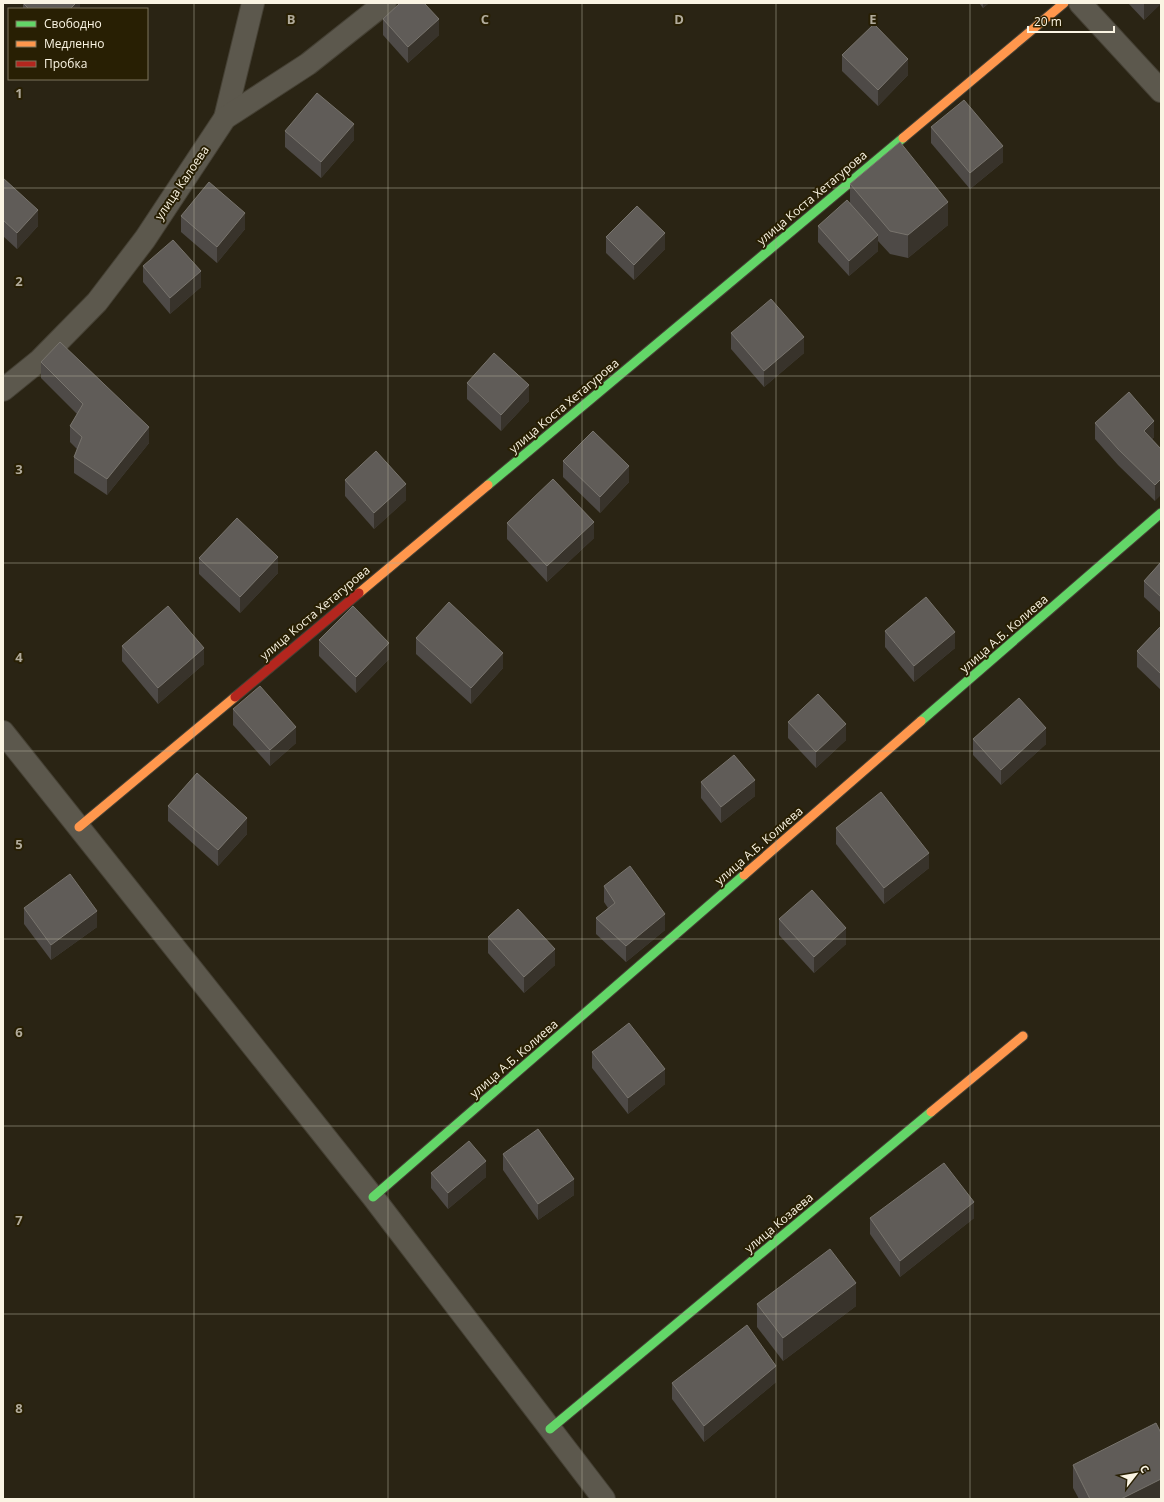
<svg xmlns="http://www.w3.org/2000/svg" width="1164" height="1502" font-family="'Open Sans',sans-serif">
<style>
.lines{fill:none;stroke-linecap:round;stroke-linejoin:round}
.street-casing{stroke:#454034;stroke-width:24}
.fast-casing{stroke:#454034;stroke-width:11}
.slow-casing{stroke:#454034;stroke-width:11}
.jam-casing{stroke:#454034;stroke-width:11}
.street{stroke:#5c584d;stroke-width:22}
.fast{stroke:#63d668;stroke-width:9}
.slow{stroke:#ff974d;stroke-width:9}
.jam{stroke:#b3261e;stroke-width:9}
.wall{fill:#4e4a47}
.shaded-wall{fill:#38332b}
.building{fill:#605c58;stroke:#78746d}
.grid{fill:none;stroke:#b1ab9b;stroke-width:1;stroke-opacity:0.55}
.labels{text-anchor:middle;stroke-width:4;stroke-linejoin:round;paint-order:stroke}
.street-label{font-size:12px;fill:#faf4e3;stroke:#281f03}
.grid-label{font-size:13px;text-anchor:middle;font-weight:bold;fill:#b1ab9b;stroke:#281f03;stroke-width:4;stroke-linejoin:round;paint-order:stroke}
</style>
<rect width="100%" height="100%" fill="#2a2414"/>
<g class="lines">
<defs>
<g id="street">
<polyline points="1080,3 1161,91"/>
<polyline points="225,118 253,3"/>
<polyline points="3,390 40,360 97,302 145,239 225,118 308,64 385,3"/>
<polyline points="3,732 373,1197 604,1499"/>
</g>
<g id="fast">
<polyline points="488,485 903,138"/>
<polyline points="921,721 1161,513"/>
<polyline points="373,1197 744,875"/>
<polyline points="550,1429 931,1112"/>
</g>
<g id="slow">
<polyline points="903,138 1064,3"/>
<polyline points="359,593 488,485"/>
<polyline points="79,827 235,697"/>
<polyline points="744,875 921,721"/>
<polyline points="931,1112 1023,1036"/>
</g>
<polyline id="jam" points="235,697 359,593"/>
</defs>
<use href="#street" class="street-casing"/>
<use href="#fast" class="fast-casing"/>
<use href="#slow" class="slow-casing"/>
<use href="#jam" class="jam-casing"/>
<use href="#street" class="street"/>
<use href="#fast" class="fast"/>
<use href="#slow" class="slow"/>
<use href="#jam" class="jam"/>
</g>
<g class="wall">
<rect x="23" y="3" width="57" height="6"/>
<polygon points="979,3 989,3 983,8"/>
<polygon points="1128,3 1161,3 1144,20"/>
<polygon points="383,19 439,35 408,63 383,35"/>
<polygon points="842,55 908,75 878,106 842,71"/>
<polygon points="931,127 1003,162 970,189 931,143"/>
<polygon points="285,131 354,140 321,178 285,147"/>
<polygon points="3,178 38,226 17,249 3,236"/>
<polygon points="850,184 948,225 908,258 890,254 878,241 878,251 849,276 818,242 818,226 850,203"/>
<polygon points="181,216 245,229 217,263 181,232"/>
<polygon points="606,237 665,249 634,280 606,253"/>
<polygon points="143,266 201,287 170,314 143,282"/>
<polygon points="731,333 804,353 764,387 731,349"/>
<polygon points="41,362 149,443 107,495 74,473 74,457 77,449 70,442 70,426 77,414 41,378"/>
<polygon points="467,383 529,401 501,431 467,399"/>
<polygon points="1095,423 1154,437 1152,439 1161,449 1155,501 1118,465 1095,439"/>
<polygon points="563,461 629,482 600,513 563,477"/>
<polygon points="345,480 406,500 374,529 345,496"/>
<polygon points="507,523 594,538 547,582 507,539"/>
<polygon points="199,558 278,573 240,613 199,574"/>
<polygon points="1161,562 1161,613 1144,597 1144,581"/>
<polygon points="1161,626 1161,690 1137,667 1137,651"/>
<polygon points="885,631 955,648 914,682 885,647"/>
<polygon points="416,638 503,668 471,704 416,654"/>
<polygon points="319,640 389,659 356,693 319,656"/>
<polygon points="122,646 204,664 158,704 122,661"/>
<polygon points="233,709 296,743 270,766 233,725"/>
<polygon points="788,722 846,740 816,768 788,738"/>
<polygon points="973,739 1046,744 1001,785 973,755"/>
<polygon points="701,782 755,796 721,823 701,798"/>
<polygon points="168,806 247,834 218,866 168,821"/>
<polygon points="836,828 929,868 884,904 836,844"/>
<polygon points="604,886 665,930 626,962 596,934 596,918 608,908 604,902"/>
<polygon points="24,908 97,927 51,960 24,924"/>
<polygon points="779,919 846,944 814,973 779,935"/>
<polygon points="488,937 555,965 524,993 488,953"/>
<polygon points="592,1052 665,1084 628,1114 592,1068"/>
<polygon points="503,1154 574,1195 538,1220 503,1170"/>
<polygon points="431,1173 486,1177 448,1209 431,1188"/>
<polygon points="870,1218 974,1218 900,1277 870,1234"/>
<polygon points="757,1304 856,1306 783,1361 757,1327"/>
<polygon points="776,1382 704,1442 672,1399 672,1383"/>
<polygon points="1073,1465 1161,1499 1079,1499 1073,1488"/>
</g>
<g class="shaded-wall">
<polygon points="76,3 80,3 80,9 70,9"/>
<polygon points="983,3 989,3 983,8"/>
<polygon points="1145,3 1161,3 1161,4 1144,20 1144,4"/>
<polygon points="439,19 439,35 408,63 408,47"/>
<polygon points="908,59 908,75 878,106 878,90"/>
<polygon points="354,124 354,140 321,178 321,162"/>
<polygon points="1003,146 1003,162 970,189 970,173"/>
<polygon points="948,202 948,225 908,258 908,235"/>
<polygon points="38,210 38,226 17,249 17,233"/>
<polygon points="245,213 245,229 217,263 217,247"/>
<polygon points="665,233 665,249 634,280 634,265"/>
<polygon points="878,235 878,251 849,276 849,261"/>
<polygon points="201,271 201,287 170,314 170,298"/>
<polygon points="804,337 804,353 764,387 764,371"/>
<polygon points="529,385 529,401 501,431 501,415"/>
<polygon points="1154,421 1154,437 1144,447 1144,431"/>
<polygon points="149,427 149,443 107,495 107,479"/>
<polygon points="629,466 629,482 600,513 600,497"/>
<polygon points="1161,479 1161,495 1155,501 1155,485"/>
<polygon points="406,484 406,500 374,529 374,513"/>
<polygon points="594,522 594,538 547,582 547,566"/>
<polygon points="278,557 278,573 240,613 240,597"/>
<polygon points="955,632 955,648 914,682 914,666"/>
<polygon points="389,643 389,659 356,693 356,677"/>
<polygon points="204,648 204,664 158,704 158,688"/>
<polygon points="503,653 503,668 471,704 471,688"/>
<polygon points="846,724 846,740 816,768 816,752"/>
<polygon points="296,727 296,743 270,766 270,750"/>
<polygon points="1046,728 1046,744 1001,785 1001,770"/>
<polygon points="755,780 755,796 721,823 721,807"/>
<polygon points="247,818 247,834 218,866 218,850"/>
<polygon points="929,853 929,868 884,904 884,888"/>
<polygon points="97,911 97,927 51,960 51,945"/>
<polygon points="665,914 665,930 626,962 626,946"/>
<polygon points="846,928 846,944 814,973 814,957"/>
<polygon points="555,949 555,965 524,993 524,977"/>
<polygon points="665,1069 665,1084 628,1114 628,1098"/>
<polygon points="486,1161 486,1177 448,1209 448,1193"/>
<polygon points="574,1179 574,1195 538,1220 538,1204"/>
<polygon points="974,1202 974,1218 900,1277 900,1261"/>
<polygon points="856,1283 856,1306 783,1361 783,1338"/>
<polygon points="776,1366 776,1382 704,1442 704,1426"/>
<polygon points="1161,1479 1161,1499 1121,1499"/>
</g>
<g class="building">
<polygon points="23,3 76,3 70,9 29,9"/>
<polygon points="400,3 424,3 439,19 408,47 383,19"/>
<polygon points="874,24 908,59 878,90 842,55"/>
<polygon points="317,93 354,124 321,162 285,131"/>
<polygon points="964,100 1003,146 970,173 931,127"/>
<polygon points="900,142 948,202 908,235 890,231 850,184"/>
<polygon points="3,178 38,210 17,233 3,220"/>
<polygon points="209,182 245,213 217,247 181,216"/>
<polygon points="847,200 878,235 849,261 818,226"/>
<polygon points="637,206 665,233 634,265 606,237"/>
<polygon points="173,240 201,271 170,298 143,266"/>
<polygon points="771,299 804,337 764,371 731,333"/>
<polygon points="60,342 149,427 107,479 74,457 82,437 70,426 83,404 41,362"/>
<polygon points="494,353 529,385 501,415 467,383"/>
<polygon points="1129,392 1154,421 1144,431 1161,449 1161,479 1155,485 1118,449 1095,423"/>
<polygon points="593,431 629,466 600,497 563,461"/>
<polygon points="376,451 406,484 374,513 345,480"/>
<polygon points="553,479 594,522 547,566 507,523"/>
<polygon points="237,518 278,557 240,597 199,558"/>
<polygon points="1161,562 1161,597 1144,581"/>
<polygon points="926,597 955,632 914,666 885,631"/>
<polygon points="449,602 503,653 471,688 416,638"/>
<polygon points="168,606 204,648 158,688 122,646"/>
<polygon points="353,606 389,643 356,677 319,640"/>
<polygon points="1161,626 1161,674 1137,651"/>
<polygon points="260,686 296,727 270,750 233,709"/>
<polygon points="818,694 846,724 816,752 788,722"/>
<polygon points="1019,698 1046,728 1001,770 973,739"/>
<polygon points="734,755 755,780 721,807 701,782"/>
<polygon points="197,773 247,818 218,850 168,806"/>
<polygon points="881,792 929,853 884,888 836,828"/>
<polygon points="630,866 665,914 626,946 596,918 615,903 604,886"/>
<polygon points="70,874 97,911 51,945 24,908"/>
<polygon points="812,890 846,928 814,957 779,919"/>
<polygon points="518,909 555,949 524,977 488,937"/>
<polygon points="629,1023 665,1069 628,1098 592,1052"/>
<polygon points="538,1129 574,1179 538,1204 503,1154"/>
<polygon points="469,1141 486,1161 448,1193 431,1173"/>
<polygon points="944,1163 974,1202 900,1261 870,1218"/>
<polygon points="830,1249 856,1283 783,1338 757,1304"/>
<polygon points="747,1325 776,1366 704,1426 672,1383"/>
<polygon points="1156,1423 1161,1433 1161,1479 1121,1499 1090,1499 1073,1465"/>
</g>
<path class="grid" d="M194,3V1499M388,3V1499M582,3V1499M776,3V1499M970,3V1499M3,188H1161M3,376H1161M3,563H1161M3,751H1161M3,939H1161M3,1126H1161M3,1314H1161"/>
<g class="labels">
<g class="street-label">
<text transform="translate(182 183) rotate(-56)" y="4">улица Калоева</text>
<text transform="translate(812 198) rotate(-40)" y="4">улица Коста Хетагурова</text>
<text transform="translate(564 406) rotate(-40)" y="4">улица Коста Хетагурова</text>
<text transform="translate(315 613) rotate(-40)" y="4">улица Коста Хетагурова</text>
<text transform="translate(1004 634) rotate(-41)" y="4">улица А.Б. Колиева</text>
<text transform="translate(759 846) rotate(-41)" y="4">улица А.Б. Колиева</text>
<text transform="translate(514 1059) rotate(-41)" y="4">улица А.Б. Колиева</text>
<text transform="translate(779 1223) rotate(-40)" y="4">улица Козаева</text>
</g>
</g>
<g class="grid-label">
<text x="291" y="24">B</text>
<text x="485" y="24">C</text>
<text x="679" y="24">D</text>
<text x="873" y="24">E</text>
<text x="19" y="98">1</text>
<text x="19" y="286">2</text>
<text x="19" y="474">3</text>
<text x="19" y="662">4</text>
<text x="19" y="849">5</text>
<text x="19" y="1037">6</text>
<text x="19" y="1225">7</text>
<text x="19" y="1413">8</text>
</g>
<rect width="1164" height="1502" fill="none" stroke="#faf4e3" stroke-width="8"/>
<rect x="8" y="8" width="140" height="72" fill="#281f03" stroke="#7c745d"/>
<rect x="16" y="21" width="20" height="6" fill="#63d668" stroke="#7c745d"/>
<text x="44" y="28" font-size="12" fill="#faf4e3">Свободно</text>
<rect x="16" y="41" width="20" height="6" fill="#ff974d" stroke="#7c745d"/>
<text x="44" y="48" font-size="12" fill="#faf4e3">Медленно</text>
<rect x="16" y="61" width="20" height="6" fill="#b3261e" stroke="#7c745d"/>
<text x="44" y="68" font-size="12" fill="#faf4e3">Пробка</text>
<g transform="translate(1136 1474) rotate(59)" stroke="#281f03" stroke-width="3" paint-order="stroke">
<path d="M0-3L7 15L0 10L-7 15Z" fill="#faf4e3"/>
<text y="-6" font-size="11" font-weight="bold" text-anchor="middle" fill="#faf4e3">С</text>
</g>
<path d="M1028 26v6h86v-6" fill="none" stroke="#faf4e3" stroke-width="2"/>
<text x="1034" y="26" font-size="12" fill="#faf4e3" stroke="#281f03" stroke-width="3" paint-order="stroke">20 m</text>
</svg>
